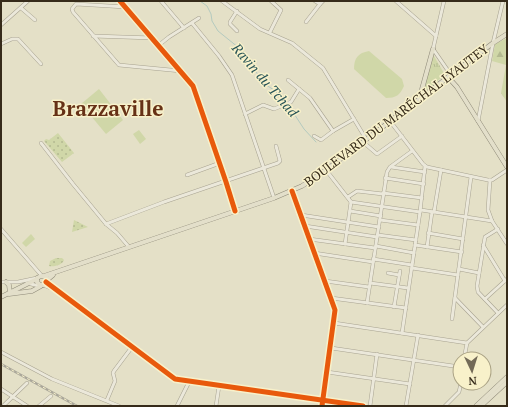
<svg xmlns="http://www.w3.org/2000/svg" width="508" height="407" font-family="'PT Serif',serif">
<style>
.grass{fill:url(#grass-dots)}
.forest{fill:url(#forest-firs)}
.park{fill:url(#park-tufts)}
.garden{fill:#d0d7a8}
.lines{fill:none;stroke-linecap:round;stroke-linejoin:round}
.stream{stroke:#b4cabf;stroke-width:1}
.minor-casing{stroke:#a8a391;stroke-width:4}
.major-casing{stroke:#8e8978;stroke-width:5}
.minor{stroke:#ebe8da;stroke-width:3}
.major{stroke:#e3dfca;stroke-width:4}
.rail-casing{stroke:#aaa79a;stroke-width:2.5}
.rail{stroke:#f8f1ca;stroke-width:1;stroke-dasharray:3;stroke-linecap:butt}
.cycleway-casing{stroke:#f8f1ca;stroke-width:8}
.cycleway{stroke:#e8590c;stroke-width:5}
.labels{text-anchor:middle;stroke-width:3;stroke-linejoin:round;paint-order:stroke}
.street-label{font-size:13px;fill:#362b1a;stroke:#f8f1ca}
.water-label{font-size:14px;font-style:italic;fill:#285457;stroke:#f8f1ca}
.town-label{font-size:21px;font-weight:bold;fill:#663116;stroke:#f8f1ca}
</style>
<defs>
<pattern id="grass-dots" width="8" height="8" patternUnits="userSpaceOnUse"><rect width="8" height="8" fill="#d0d7a8"/><path d="M2 2h.1M6 6h.1" fill="none" stroke="#b3b990" stroke-width="1.8" stroke-linecap="round"/></pattern>
<pattern id="forest-firs" width="22" height="20" patternUnits="userSpaceOnUse"><rect width="22" height="20" fill="#d0d7a8"/><path d="M5 1l3.5 6h-7zM16 11l3.5 6h-7z" fill="#b3b990"/></pattern>
<pattern id="park-tufts" width="24" height="20" patternUnits="userSpaceOnUse"><rect width="24" height="20" fill="#d0d7a8"/><path d="M3 7l-1-3M5 7V3M7 7l1-3M15 17l-1-3M17 17v-4M19 17l1-3" fill="none" stroke="#b3b990"/></pattern>
</defs>
<rect width="100%" height="100%" fill="#e4e0c7"/>
<g class="grass">
<polygon points="58,133 74,153 62,162 44,141 46,139 49,140"/>
<polygon points="74,220 88,227 72,232"/>
<path d="M56,258H62L64,260C62,265 55,267 49,266L50,261Z"/>
</g>
<polygon class="forest" points="507,38 507,102 501,93 506,65 492,61 495,44"/>
<polygon class="park" points="432,55 434,56 445,75 425,91 423,90"/>
<g class="garden">
<path d="M369,51L402,79L404,86C400,95 396,98 386,98L354,69C354,58 358,53 369,51Z"/>
<polygon points="99,89 123,120 106,134 81,104"/>
<polygon points="139,130 146,139 140,144 133,134"/>
<polygon points="31,234 35,239 26,247 22,243"/>
</g>
<g class="lines">
<polyline class="stream" points="200,1 207,6 211,14 212,21 218,31 244,52 263,83 274,90 287,103 304,129 316,142"/>
<defs>
<g id="minor">
<polyline points="120,1 193,86 226,182 235,211"/>
<polyline points="161,1 184,28"/>
<polyline points="222,1 260,29 292,43 323,68 366,139"/>
<polyline points="315,1 320,4 323,1"/>
<polyline points="396,1 436,36"/>
<polyline points="444,1 433,49 451,75"/>
<polyline points="126,7 76,4 72,9 73,12 119,65 181,71"/>
<polyline points="21,8 35,20"/>
<polyline points="237,11 230,22 230,24 237,31"/>
<polyline points="306,22 320,4"/>
<polyline points="192,23 219,56 232,75 274,198"/>
<polyline points="1,25 28,1"/>
<polyline points="270,32 281,10 271,1"/>
<polyline points="93,36 153,38"/>
<polyline points="1,44 12,39 18,39 41,64"/>
<polyline points="159,45 169,37 199,18"/>
<polyline points="288,80 310,98 333,131"/>
<polyline points="245,114 263,105 274,109 291,102 299,89"/>
<polyline points="390,121 423,164 427,167 488,180 492,180 507,170"/>
<polyline points="478,121 493,43 503,1"/>
<polyline points="314,136 321,140 333,131 354,119"/>
<polyline points="363,142 377,154 402,136"/>
<polyline points="41,143 73,184 106,224 117,233 129,247"/>
<polyline points="391,167 425,172"/>
<polyline points="326,170 351,202 345,244"/>
<polyline points="187,175 220,163"/>
<polyline points="385,178 424,184"/>
<polyline points="490,180 488,210 492,221 507,244"/>
<polyline points="292,191 335,310 322,406"/>
<polyline points="383,193 422,198"/>
<polyline points="348,197 357,191 383,194"/>
<polyline points="351,202 420,212"/>
<polyline points="421,210 492,221"/>
<polyline points="350,211 381,216"/>
<polyline points="434,212 441,170"/>
<polyline points="301,215 379,227"/>
<polyline points="380,220 418,225"/>
<polyline points="106,224 164,202 278,163 280,161 276,146"/>
<polyline points="305,226 377,237"/>
<polyline points="1,229 42,276"/>
<polyline points="498,229 485,237 477,286 478,292 498,313"/>
<polyline points="428,233 463,239"/>
<polyline points="378,235 416,240"/>
<polyline points="309,239 375,248"/>
<polyline points="415,245 462,252"/>
<polyline points="483,245 505,281"/>
<polyline points="376,246 414,253"/>
<polyline points="427,247 432,212"/>
<polyline points="314,253 373,262"/>
<polyline points="373,259 412,265"/>
<polyline points="412,268 458,275"/>
<polyline points="459,269 479,273"/>
<polyline points="388,273 399,275"/>
<polyline points="325,281 369,287"/>
<polyline points="1,282 18,282 37,278"/>
<polyline points="46,282 175,379 363,406"/>
<polyline points="27,283 39,286"/>
<polyline points="370,283 408,288"/>
<polyline points="43,285 53,289"/>
<polyline points="331,298 406,308"/>
<polyline points="455,298 483,327"/>
<polyline points="485,299 507,279"/>
<polyline points="367,303 387,172 390,167 412,151"/>
<polyline points="394,307 400,271"/>
<polyline points="452,319 471,177"/>
<polyline points="334,323 467,343"/>
<polyline points="402,333 420,212 425,166"/>
<polyline points="331,348 460,367"/>
<polyline points="1,352 52,379 119,406"/>
<polyline points="464,359 467,343 507,305"/>
<polyline points="327,372 410,384"/>
<polyline points="1,389 27,406"/>
<polyline points="107,400 115,381 113,373 114,371 132,347"/>
<polyline points="3,406 27,383"/>
<polyline points="39,406 51,396"/>
<polyline points="177,406 189,382"/>
<polyline points="216,406 219,386"/>
<polyline points="370,406 377,354"/>
<polyline points="406,406 418,335"/>
<polyline points="445,406 459,392 461,383"/>
</g>
<g id="major">
<polyline points="448,77 457,87 507,167"/>
<polyline points="422,97 422,89 433,49"/>
<polyline points="44,276 274,198 302,186 326,170 493,43 507,34"/>
<polyline points="47,280 45,277 41,276 37,278 37,282 40,285 44,285 47,280 53,275"/>
<polyline points="6,282 9,285 10,293"/>
<polyline points="9,294 32,291 41,286"/>
<polyline points="1,297 37,279"/>
<polyline points="476,406 507,377"/>
<polyline points="481,406 507,382"/>
</g>
</defs>
<use href="#minor" class="minor-casing"/>
<use href="#major" class="major-casing"/>
<use href="#minor" class="minor"/>
<use href="#major" class="major"/>
<defs>
<polyline id="rail" points="1,364 77,406"/>
</defs>
<use href="#rail" class="rail-casing"/>
<use href="#rail" class="rail"/>
<defs>
<g id="cycleway">
<polyline points="120,1 193,86 226,182 235,211"/>
<polyline points="292,191 335,310 322,406"/>
<polyline points="46,282 175,379 363,406"/>
</g>
</defs>
<use href="#cycleway" class="cycleway-casing"/>
<use href="#cycleway" class="cycleway"/>
</g>
<g class="labels">
<g class="street-label">
<text transform="translate(396 115) rotate(-37)" y="5">BOULEVARD DU MARÉCHAL LYAUTEY</text>
</g>
<g class="water-label">
<text transform="translate(265 80) rotate(49)" y="5">Ravin du Tchad</text>
</g>
<g class="town-label">
<text x="108" y="116">Brazzaville</text>
</g>
</g>
<rect width="508" height="407" fill="none" stroke="#362b1a" stroke-width="4"/>
<g transform="translate(472 371) rotate(176)"><circle r="19" fill="#f8f1ca" stroke="#aaa284"/>
<path d="M0-3L7 15L0 10L-7 15Z" fill="#736a57"/>
<text y="-6" font-size="11" font-weight="bold" text-anchor="middle" fill="#362b1a">N</text>
</g>
</svg>
